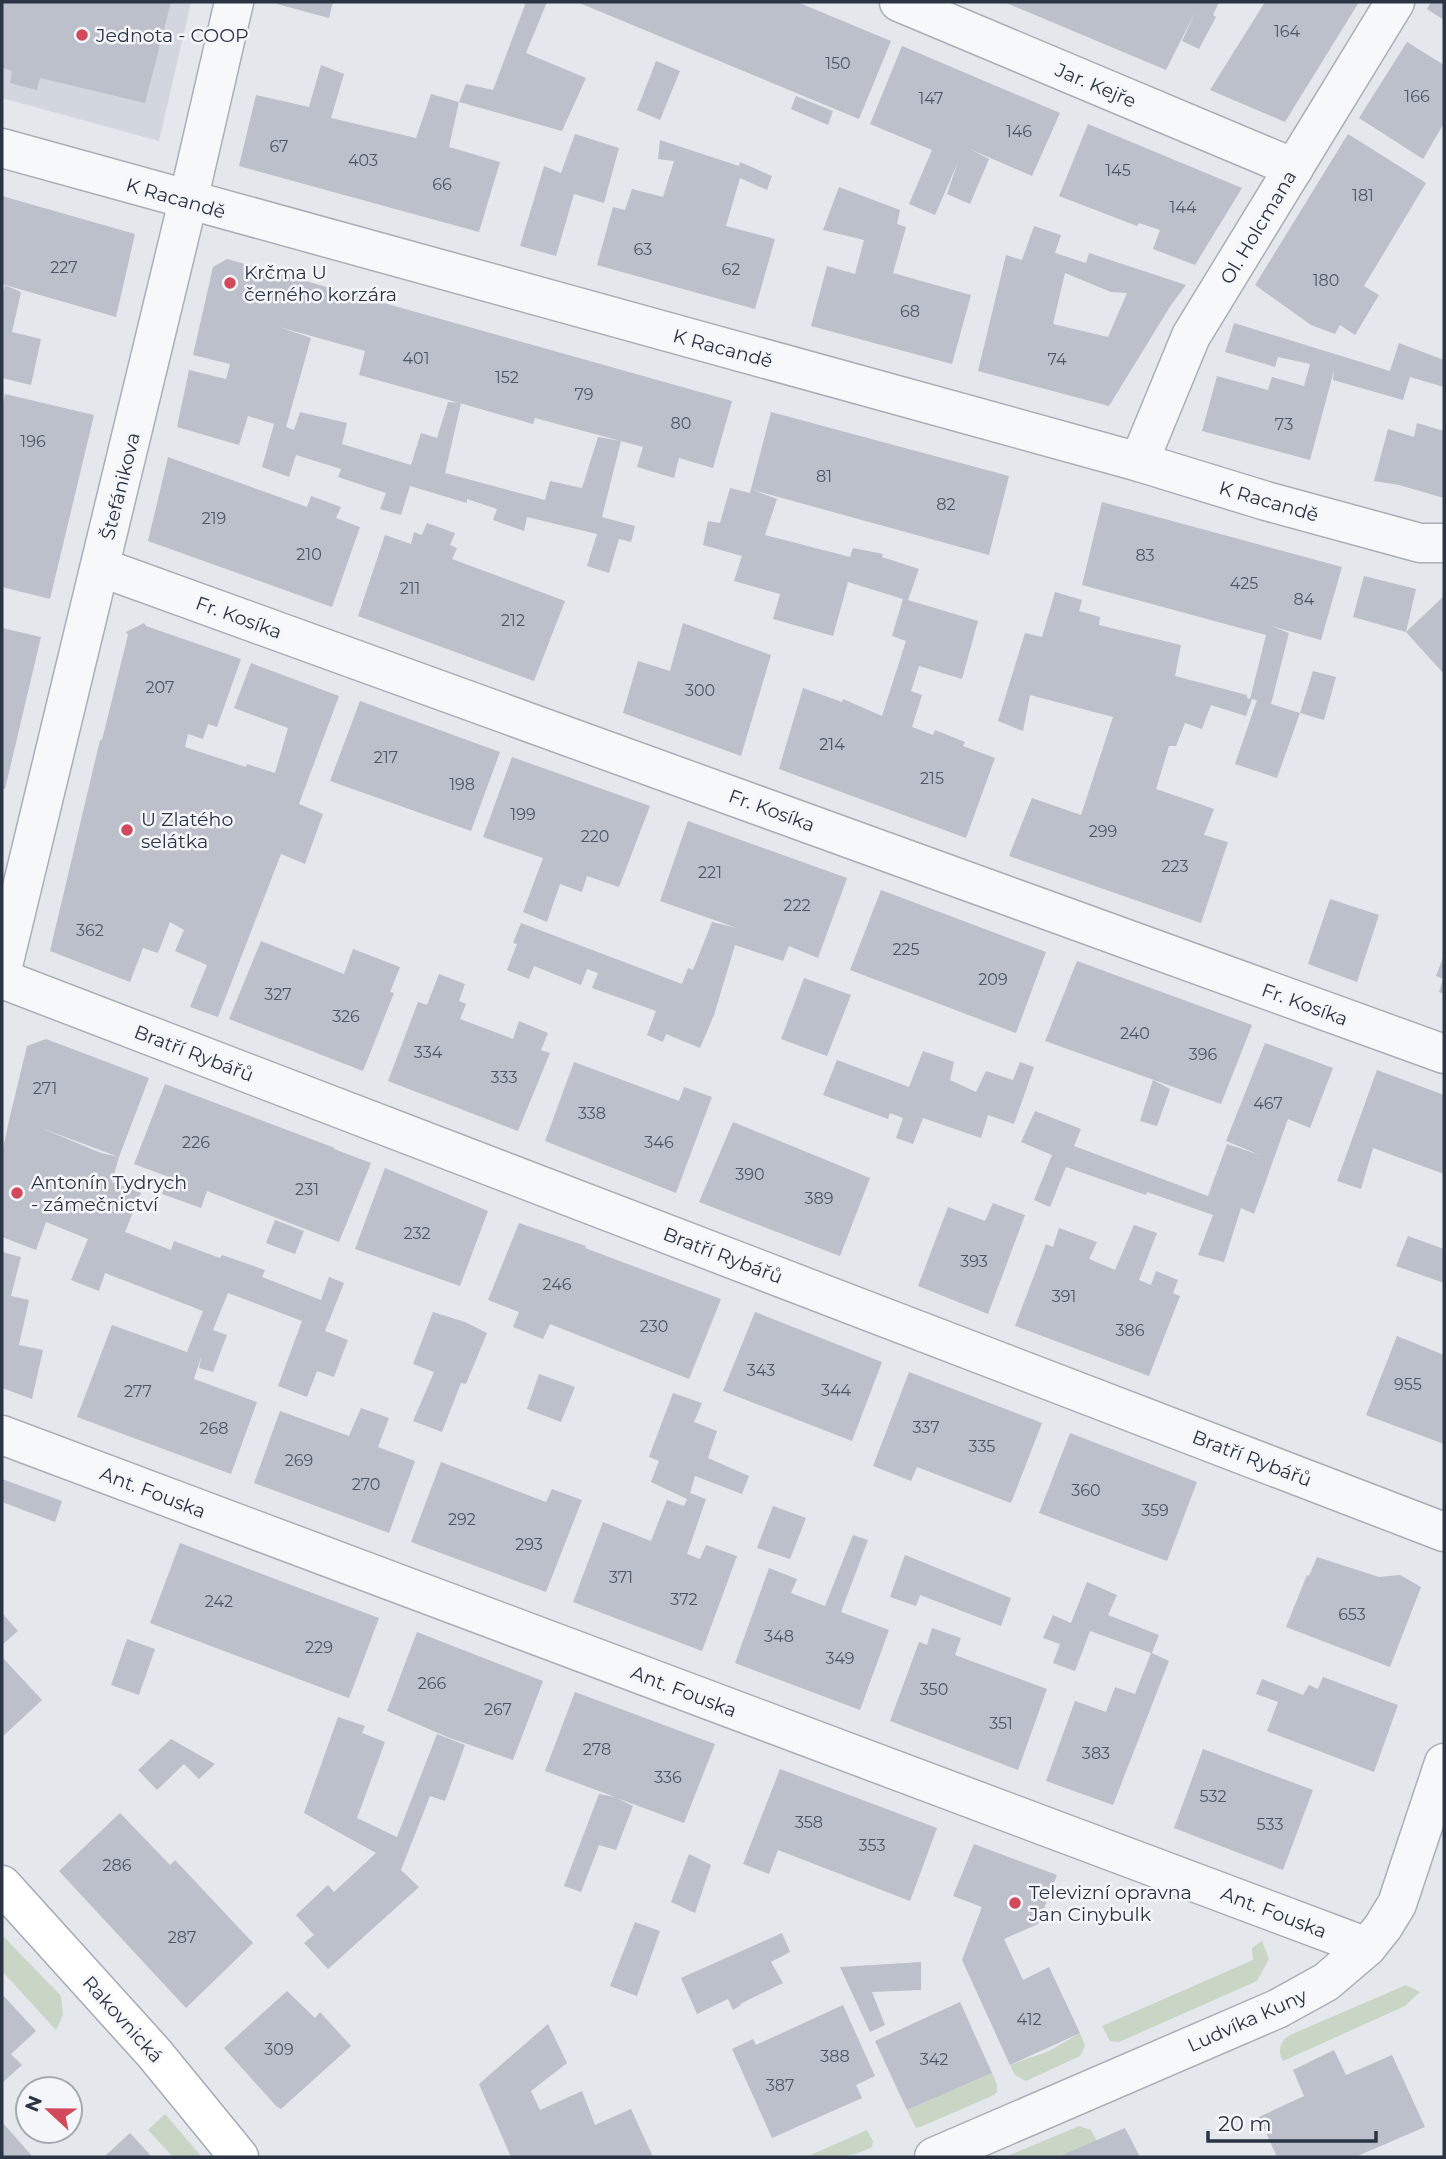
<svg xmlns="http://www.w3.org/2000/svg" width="1446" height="2159" font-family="Montserrat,sans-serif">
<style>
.built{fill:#d2d6de}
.green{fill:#c9d6c5}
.building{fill:#bbc0ca;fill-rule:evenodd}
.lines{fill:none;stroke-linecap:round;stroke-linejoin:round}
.minor-casing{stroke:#a9aeb7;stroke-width:41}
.major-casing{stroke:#a3abb8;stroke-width:41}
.minor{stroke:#f7f8fa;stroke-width:38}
.major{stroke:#fff;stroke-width:38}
.poi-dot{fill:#d1495b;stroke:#f4f6f9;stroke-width:2.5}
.labels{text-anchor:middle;stroke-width:5;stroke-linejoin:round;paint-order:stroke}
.number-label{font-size:16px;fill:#4f5766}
.poi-label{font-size:19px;fill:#2b3445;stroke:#f4f6f9;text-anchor:start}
.street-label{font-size:19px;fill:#2b3445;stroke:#f4f6f9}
</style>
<rect width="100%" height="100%" fill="#e4e7ec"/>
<polygon class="built" points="2,2 191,2 159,141 2,98"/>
<g class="green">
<polygon points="2,1935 61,1996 63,2015 56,2030 2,1971"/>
<polygon points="1262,1941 1269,1959 1257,1981 1119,2042 1110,2041 1102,2026 1253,1960 1252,1948"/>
<path d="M1406,1985L1420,1992L1405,2006L1283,2061C1277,2051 1280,2041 1290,2035Z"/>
<polygon points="1080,2033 1085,2046 1080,2056 1026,2081 1015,2075 1010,2065 1049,2051"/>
<polygon points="992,2073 997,2085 997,2092 992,2096 920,2127 916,2128 907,2110"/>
<polygon points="165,2114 202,2157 173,2157 148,2130"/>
<polygon points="1079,2126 1091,2130 1098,2143 1062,2157 1005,2157"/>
<path d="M867,2130L873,2141L872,2147C850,2159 831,2157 806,2157Z"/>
</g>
<g class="building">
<polygon points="2,2 171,2 145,103 40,78 37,90 10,83 12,71 2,68"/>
<polygon points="277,2 333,2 329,18 277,4"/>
<polygon points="526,2 547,2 526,53 586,78 562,131 459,102 449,147 500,162 479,232 239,166 256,95 309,107 321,65 344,74 331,118 416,138 431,94 459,102 466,84 493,90"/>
<polygon points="577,2 797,2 891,41 859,119"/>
<polygon points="1004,2 1219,2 1213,15 1216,17 1199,49 1182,41 1195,12 1166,70"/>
<polygon points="1265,2 1359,2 1285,122 1210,90"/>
<polygon points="1431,2 1444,2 1444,20 1427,9"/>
<polygon points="1407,42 1444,65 1444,123 1423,159 1359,118"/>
<polygon points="902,46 1060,113 1032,176 970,149 989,159 970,204 947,194 958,162 935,215 909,204 932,150 870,124"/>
<polygon points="656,61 680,71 660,120 637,110"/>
<polygon points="796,96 833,111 828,125 791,109"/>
<polygon points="1088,124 1242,188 1195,265 1153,249 1160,230 1139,223 1137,226 1059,196"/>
<polygon points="575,134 619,148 604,203 574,194 556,256 520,246 544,166 561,173"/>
<polygon points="1348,134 1426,183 1364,286 1379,295 1355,335 1340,325 1335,334 1311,325 1255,285"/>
<polygon points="660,140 739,166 740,162 772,176 767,190 740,178 726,226 775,239 755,309 597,265 613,207 625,210 632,189 663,197 674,161 658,159"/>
<polygon points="839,187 900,210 897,224 906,227 893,273 971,295 952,364 811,326 827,266 855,274 864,240 823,230"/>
<polygon points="2,196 135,234 116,317 2,284"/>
<path d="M1034,226L1061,235L1055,253L1086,263L1089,253L1186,285L1171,305L1109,406L978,371L1006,255L1022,260ZM1065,273L1111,292L1127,293L1108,337L1053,324Z"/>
<polygon points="227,259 732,401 713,468 679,458 674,478 637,467 643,447 621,441 535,418 533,424 463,404 359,375 365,351 279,327 311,338 286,427 294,430 300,412 347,423 342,444 411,465 421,433 437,438 448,402 461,403 445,473 545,500 550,481 582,488 598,437 621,441 602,517 635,526 631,542 619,539 609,573 587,566 597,534 527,517 524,531 493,520 497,509 467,499 467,503 410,486 401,515 380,509 386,493 338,477 341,469 296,455 289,477 262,467 274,424 248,416 239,445 177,427 189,370 226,379 230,364 193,355 213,267"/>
<polygon points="5,285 21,292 12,332 41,339 31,385 2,378 2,297"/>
<polygon points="1234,323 1390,371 1399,343 1444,360 1444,387 1410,377 1403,400 1333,380 1334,370 1310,460 1202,431 1217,376 1268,390 1272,377 1304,386 1310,364 1278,357 1275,367 1225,352"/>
<polygon points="5,394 94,415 50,599 2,587 2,408"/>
<polygon points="771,412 1009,476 989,555 753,490 777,499 765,535 850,557 853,548 883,554 882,557 919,569 908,600 978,621 962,679 919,666 911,691 922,695 912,727 933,735 935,730 965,742 963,746 995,758 966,838 779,769 803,688 842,702 843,699 882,716 906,641 892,636 903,599 848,582 833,636 773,619 780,594 734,581 742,556 703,545 708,521 720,523 730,488 750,493"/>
<polygon points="1417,423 1444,431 1444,498 1399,485 1374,481 1388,429 1414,437"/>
<polygon points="168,457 307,507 311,496 341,507 336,518 360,527 332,607 148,541"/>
<polygon points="1102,502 1342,567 1321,640 1271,626 1289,633 1271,704 1300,713 1277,778 1235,764 1257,700 1252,699 1246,716 1211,705 1202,729 1185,723 1176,746 1169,746 1156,789 1214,809 1204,835 1228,842 1201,923 1009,856 1032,798 1081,815 1113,717 1030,695 1023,731 998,721 1025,633 1042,637 1055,592 1082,600 1079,611 1100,617 1099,625 1181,645 1175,676 1247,695 1247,698 1250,699 1266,635 1082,585"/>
<polygon points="427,523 455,533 450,545 457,548 452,559 565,601 534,681 358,616 385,535 411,544 414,532 422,535"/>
<polygon points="1364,576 1416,589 1406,632 1444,596 1444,674 1406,632 1353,617"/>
<polygon points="144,623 146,626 241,659 217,727 208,724 203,739 188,734 185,747 246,767 247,764 275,773 288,728 234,708 251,663 339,696 299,804 323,814 305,864 281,854 218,1017 190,1007 207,965 175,951 184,930 170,922 158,953 143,948 130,982 50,951 100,740 102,740 128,635 126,632"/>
<polygon points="683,623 771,655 741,756 623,713 638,661 670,671"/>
<polygon points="2,628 41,637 5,789 2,788"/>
<polygon points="1313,671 1336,677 1324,720 1300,713"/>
<polygon points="360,701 500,752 471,831 330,781"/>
<polygon points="512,757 650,806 619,887 587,876 582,892 560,884 547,922 523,912 543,858 483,837"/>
<polygon points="688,821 847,878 818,958 789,946 783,961 735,945 714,1015 700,1048 666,1034 663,1042 647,1035 656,1011 592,988 598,973 587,969 581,985 534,966 529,979 507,970 517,944 513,943 521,923 682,984 688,968 693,970 712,922 737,928 660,901"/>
<polygon points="881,890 1046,952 1016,1033 850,970"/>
<polygon points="1330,899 1379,915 1357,982 1308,964"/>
<polygon points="261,941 344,974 353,949 400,967 390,992 394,993 363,1071 229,1019"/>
<polygon points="1444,955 1444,994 1439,992 1443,979 1436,976"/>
<polygon points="1077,961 1252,1025 1221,1104 1045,1041"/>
<polygon points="439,974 465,984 459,1001 466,1004 460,1019 513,1039 519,1021 548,1033 541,1050 550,1053 518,1131 388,1081 418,1002 427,1005"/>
<polygon points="804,978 851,995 827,1056 781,1039"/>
<path d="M46,1039L149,1078L119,1157L112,1182L141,1193L125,1232L171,1250L174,1241L220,1258L222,1255L265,1270L262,1277L321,1300L329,1277L344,1283L325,1331L348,1340L334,1377L317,1371L307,1397L278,1386L302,1321L228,1293L213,1330L227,1335L213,1372L199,1368L201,1357L194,1379L257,1402L231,1474L77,1417L112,1325L187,1352L203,1311L105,1273L99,1291L71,1280L88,1239L46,1222L36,1250L2,1237V1153L10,1116L27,1046ZM41,1128L119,1157L101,1153Z"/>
<polygon points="1265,1043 1333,1068 1310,1128 1288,1119 1254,1214 1241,1208 1224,1262 1198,1255 1213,1215 1147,1192 1146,1195 1066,1167 1050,1207 1034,1200 1052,1155 1021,1142 1035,1111 1081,1129 1074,1146 1208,1196 1227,1144 1260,1155 1226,1141"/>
<polygon points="923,1051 954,1062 950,1080 976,1092 986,1071 1013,1080 1020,1062 1034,1067 1014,1124 988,1115 981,1138 923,1118 913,1144 896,1138 903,1118 890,1113 888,1119 823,1095 837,1060 909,1087"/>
<polygon points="574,1062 679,1101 684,1087 712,1097 676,1193 545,1141"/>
<polygon points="1377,1070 1444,1095 1444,1174 1373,1148 1361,1189 1337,1181"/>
<polygon points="1153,1080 1170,1089 1157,1126 1140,1121"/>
<polygon points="165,1084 335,1148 334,1149 371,1163 339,1242 207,1191 201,1208 162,1194 169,1177 134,1164"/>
<polygon points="733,1122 870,1178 840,1256 699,1202"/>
<polygon points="385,1168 488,1211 460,1286 355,1249"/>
<polygon points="993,1203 1025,1215 988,1314 918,1286 948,1207 985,1221"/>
<polygon points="275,1220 304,1231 295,1254 266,1243"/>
<polygon points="519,1223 586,1246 585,1248 721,1299 689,1379 550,1324 543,1339 513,1327 519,1312 488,1300"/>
<polygon points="1134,1225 1157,1233 1139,1280 1151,1285 1156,1271 1178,1280 1173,1293 1180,1296 1149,1376 1015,1326 1046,1244 1053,1247 1059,1228 1097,1242 1089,1259 1115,1270"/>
<polygon points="1408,1236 1444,1249 1444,1283 1396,1266"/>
<polygon points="2,1252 21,1257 11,1296 29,1300 19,1345 43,1350 32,1399 2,1388"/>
<polygon points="433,1312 465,1322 487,1333 466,1384 461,1383 442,1432 413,1421 434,1372 413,1364"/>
<polygon points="755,1312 882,1362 852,1441 723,1391"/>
<polygon points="1397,1336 1444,1355 1444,1444 1366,1415"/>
<polygon points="909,1372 1042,1423 1011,1503 917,1467 911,1481 873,1466"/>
<polygon points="539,1374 575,1387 561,1422 527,1409"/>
<polygon points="673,1393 702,1403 694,1422 717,1431 708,1458 749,1476 742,1494 695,1476 690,1493 706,1499 687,1554 700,1559 706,1545 737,1556 702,1651 573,1602 603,1522 651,1541 667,1500 684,1506 687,1499 651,1482 659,1461 649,1457"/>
<polygon points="361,1408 389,1418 378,1447 415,1461 389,1533 254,1483 280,1411 349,1436"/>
<polygon points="1070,1433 1197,1482 1167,1561 1039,1513"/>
<polygon points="441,1462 546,1502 552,1489 582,1500 546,1592 411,1542"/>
<polygon points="2,1479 62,1501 55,1522 2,1502"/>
<polygon points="773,1506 806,1518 790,1559 757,1548"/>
<polygon points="853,1535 868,1540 841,1612 889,1630 860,1710 735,1663 769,1568 797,1579 791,1593 825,1606"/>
<polygon points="180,1543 379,1618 349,1698 150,1623"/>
<polygon points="905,1555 1011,1598 1001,1626 920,1595 916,1606 890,1597"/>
<polygon points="1317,1557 1379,1577 1400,1575 1421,1587 1390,1667 1286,1627 1307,1575 1309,1576"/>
<polygon points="1087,1582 1117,1595 1108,1615 1159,1635 1152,1653 1169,1661 1113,1805 1046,1781 1075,1701 1106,1712 1115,1687 1135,1694 1151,1653 1090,1631 1075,1671 1053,1663 1060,1644 1043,1638 1053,1615 1071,1623"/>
<polygon points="2,1613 18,1631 2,1645"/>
<polygon points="932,1628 961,1638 955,1655 1047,1689 1018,1770 890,1721 919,1642 927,1645"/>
<polygon points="417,1632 543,1681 513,1760 450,1738 387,1711"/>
<polygon points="127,1639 155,1649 139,1695 111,1685"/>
<polygon points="2,1657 42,1700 2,1737"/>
<polygon points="1323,1677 1398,1705 1374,1772 1267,1731 1278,1702 1256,1694 1262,1679 1303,1695 1309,1685 1318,1689"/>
<polygon points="575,1692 715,1744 684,1823 617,1798 633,1806 616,1850 599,1845 581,1892 564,1886 599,1794 615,1797 545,1771"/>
<polygon points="338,1717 365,1726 362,1733 385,1742 357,1818 397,1837 437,1734 465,1745 445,1801 430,1796 401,1870 419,1887 328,1969 304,1943 314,1935 296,1915 328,1885 334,1892 376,1853 304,1813"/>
<polygon points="171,1739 215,1764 199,1779 184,1764 157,1790 138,1770"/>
<polygon points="1203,1749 1313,1790 1283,1870 1174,1828"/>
<polygon points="780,1769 937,1828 910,1901 778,1850 769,1874 743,1864"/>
<polygon points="120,1813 170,1865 175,1860 253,1943 186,2008 59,1871"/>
<polygon points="974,1844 1057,1875 1038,1924 1004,1939 1023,1980 1049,1967 1080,2033 1010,2065 962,1960 982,1907 953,1896"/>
<polygon points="689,1854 711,1865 695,1913 671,1902"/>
<polygon points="635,1922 660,1931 637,1996 610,1986"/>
<polygon points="782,1933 790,1952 771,1962 783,1983 740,2004 741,2005 733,2010 728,1999 697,2014 681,1978"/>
<polygon points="921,1962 921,1990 872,1992 885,2025 870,2032 840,1967"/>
<polygon points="287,1991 315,2018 320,2012 351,2046 281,2109 276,2106 224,2048"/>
<polygon points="2,1994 36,2031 11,2054 22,2065 2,2083"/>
<polygon points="960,2002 992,2073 907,2110 875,2041"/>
<polygon points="843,2005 875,2076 856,2085 862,2098 772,2138 732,2049 753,2039 756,2045"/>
<polygon points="548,2024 567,2063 531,2091 540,2110 582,2091 595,2125 631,2109 653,2157 511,2157 479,2084"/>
<polygon points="1334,2050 1346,2075 1392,2055 1425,2127 1355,2157 1277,2157 1259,2117 1304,2096 1293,2070"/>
<polygon points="2,2122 33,2157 2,2157"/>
<polygon points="1125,2128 1140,2157 1058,2157"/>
<polygon points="130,2133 152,2157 104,2157"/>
</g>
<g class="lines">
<defs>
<g id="minor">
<polyline points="899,2 1294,168"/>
<polyline points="2,148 1139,462 1266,501 1420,543 1444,543"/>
<polyline points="1139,462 1191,336 1395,2"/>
<polyline points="100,567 1444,1054"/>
<polyline points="2,970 188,201 234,2"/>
<polyline points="2,979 1444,1532"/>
<polyline points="2,1435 1367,1947"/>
<polyline points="934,2157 1277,2009 1326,1982 1367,1947 1383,1927 1397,1904 1444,1763"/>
</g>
<polyline id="major" points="2,1885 154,2053 239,2157"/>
</defs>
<use href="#minor" class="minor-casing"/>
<use href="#major" class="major-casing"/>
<use href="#minor" class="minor"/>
<use href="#major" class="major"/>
</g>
<g class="poi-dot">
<circle cx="82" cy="35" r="7"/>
<circle cx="230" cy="283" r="7"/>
<circle cx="127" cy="830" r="7"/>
<circle cx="17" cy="1193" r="7"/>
<circle cx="1015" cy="1903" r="7"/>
</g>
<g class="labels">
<g class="number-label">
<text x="1287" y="37">164</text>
<text x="838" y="69">150</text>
<text x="1417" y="102">166</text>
<text x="931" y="104">147</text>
<text x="1019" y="137">146</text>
<text x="279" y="152">67</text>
<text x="363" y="166">403</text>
<text x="1118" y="176">145</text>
<text x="442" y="190">66</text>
<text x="1363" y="201">181</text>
<text x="1183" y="213">144</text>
<text x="643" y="255">63</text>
<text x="64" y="273">227</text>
<text x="731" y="275">62</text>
<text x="1326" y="286">180</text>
<text x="910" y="317">68</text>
<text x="416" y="364">401</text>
<text x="1057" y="365">74</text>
<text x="507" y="383">152</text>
<text x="584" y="400">79</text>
<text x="681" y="429">80</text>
<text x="1284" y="430">73</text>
<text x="33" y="447">196</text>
<text x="824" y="482">81</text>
<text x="946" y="510">82</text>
<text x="214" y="524">219</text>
<text x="309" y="560">210</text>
<text x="1145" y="561">83</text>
<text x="1244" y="589">425</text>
<text x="410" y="594">211</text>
<text x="1304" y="605">84</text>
<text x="513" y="626">212</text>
<text x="160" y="693">207</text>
<text x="700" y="696">300</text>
<text x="832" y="750">214</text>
<text x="386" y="763">217</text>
<text x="932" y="784">215</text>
<text x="462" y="790">198</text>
<text x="523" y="820">199</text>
<text x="1103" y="837">299</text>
<text x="595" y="842">220</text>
<text x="1175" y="872">223</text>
<text x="710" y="878">221</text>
<text x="797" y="911">222</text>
<text x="90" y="936">362</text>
<text x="906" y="955">225</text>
<text x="993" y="985">209</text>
<text x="278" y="1000">327</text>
<text x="346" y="1022">326</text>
<text x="1135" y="1039">240</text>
<text x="428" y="1058">334</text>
<text x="1203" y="1060">396</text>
<text x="504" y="1083">333</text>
<text x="45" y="1094">271</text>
<text x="1268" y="1109">467</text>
<text x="592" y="1119">338</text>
<text x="196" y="1148">226</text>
<text x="659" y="1148">346</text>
<text x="750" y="1180">390</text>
<text x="307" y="1195">231</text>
<text x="819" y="1204">389</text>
<text x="417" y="1239">232</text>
<text x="974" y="1267">393</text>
<text x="557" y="1290">246</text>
<text x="1064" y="1302">391</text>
<text x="654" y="1332">230</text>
<text x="1130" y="1336">386</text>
<text x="761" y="1376">343</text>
<text x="1408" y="1390">955</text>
<text x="836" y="1396">344</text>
<text x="138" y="1397">277</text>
<text x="926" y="1433">337</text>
<text x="214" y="1434">268</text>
<text x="982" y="1452">335</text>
<text x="299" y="1466">269</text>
<text x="366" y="1490">270</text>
<text x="1086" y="1496">360</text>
<text x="1155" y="1516">359</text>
<text x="462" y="1525">292</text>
<text x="529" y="1550">293</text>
<text x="621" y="1583">371</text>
<text x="684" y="1605">372</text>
<text x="219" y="1607">242</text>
<text x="1352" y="1620">653</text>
<text x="779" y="1642">348</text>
<text x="319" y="1653">229</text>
<text x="840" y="1664">349</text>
<text x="432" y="1689">266</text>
<text x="934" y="1695">350</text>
<text x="498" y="1715">267</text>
<text x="1001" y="1729">351</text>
<text x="597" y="1755">278</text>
<text x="1096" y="1759">383</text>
<text x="668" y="1783">336</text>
<text x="1213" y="1802">532</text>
<text x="809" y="1828">358</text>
<text x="1270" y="1830">533</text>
<text x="872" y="1851">353</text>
<text x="117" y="1871">286</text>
<text x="182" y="1943">287</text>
<text x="1029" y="2025">412</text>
<text x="279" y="2055">309</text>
<text x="835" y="2062">388</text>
<text x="934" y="2065">342</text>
<text x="780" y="2091">387</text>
</g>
<g class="poi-label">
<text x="96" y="42">Jednota - COOP</text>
<text x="244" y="279">Krčma U<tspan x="244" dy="22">černého korzára</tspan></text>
<text x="141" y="826">U Zlatého<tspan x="141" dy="22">selátka</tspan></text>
<text x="31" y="1189">Antonín Tydrych<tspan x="31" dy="22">- zámečnictví</tspan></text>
<text x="1029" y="1899">Televizní opravna<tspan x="1029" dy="22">Jan Cinybulk</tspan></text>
</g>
<g class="street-label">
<text transform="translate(1096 85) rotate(23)" y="7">Jar. Kejře</text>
<text transform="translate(176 198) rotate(16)" y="7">K Racandě</text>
<text transform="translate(1258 227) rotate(-59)" y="7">Ol. Holcmana</text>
<text transform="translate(723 348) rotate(15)" y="7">K Racandě</text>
<text transform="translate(120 486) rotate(-76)" y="7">Štefánikova</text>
<text transform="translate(1269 501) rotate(16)" y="7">K Racandě</text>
<text transform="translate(239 617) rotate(20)" y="7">Fr. Kosíka</text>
<text transform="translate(772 810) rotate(20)" y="7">Fr. Kosíka</text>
<text transform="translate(1305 1004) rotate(20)" y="7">Fr. Kosíka</text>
<text transform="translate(194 1053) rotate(21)" y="7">Bratří Rybářů</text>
<text transform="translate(723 1255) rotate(21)" y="7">Bratří Rybářů</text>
<text transform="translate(1252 1458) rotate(21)" y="7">Bratří Rybářů</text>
<text transform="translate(153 1492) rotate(21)" y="7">Ant. Fouska</text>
<text transform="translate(684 1691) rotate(21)" y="7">Ant. Fouska</text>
<text transform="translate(1274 1912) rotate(21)" y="7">Ant. Fouska</text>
<text transform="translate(123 2019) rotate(48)" y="7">Rakovnická</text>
<text transform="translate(1247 2020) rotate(-24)" y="7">Ludvíka Kuny</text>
</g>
</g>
<rect width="1446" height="2159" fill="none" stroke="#2b3445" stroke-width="7"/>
<g transform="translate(49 2110) rotate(292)"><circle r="33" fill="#f4f6f9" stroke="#a4a8b1" stroke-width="2"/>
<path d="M0-5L12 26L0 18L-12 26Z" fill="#d1495b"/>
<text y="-10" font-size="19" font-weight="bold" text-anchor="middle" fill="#2b3445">N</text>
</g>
<path d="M1208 2131v10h168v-10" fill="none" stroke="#2b3445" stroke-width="3.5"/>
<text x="1218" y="2131" font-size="21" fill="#2b3445" stroke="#f4f6f9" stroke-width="5" paint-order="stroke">20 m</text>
</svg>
